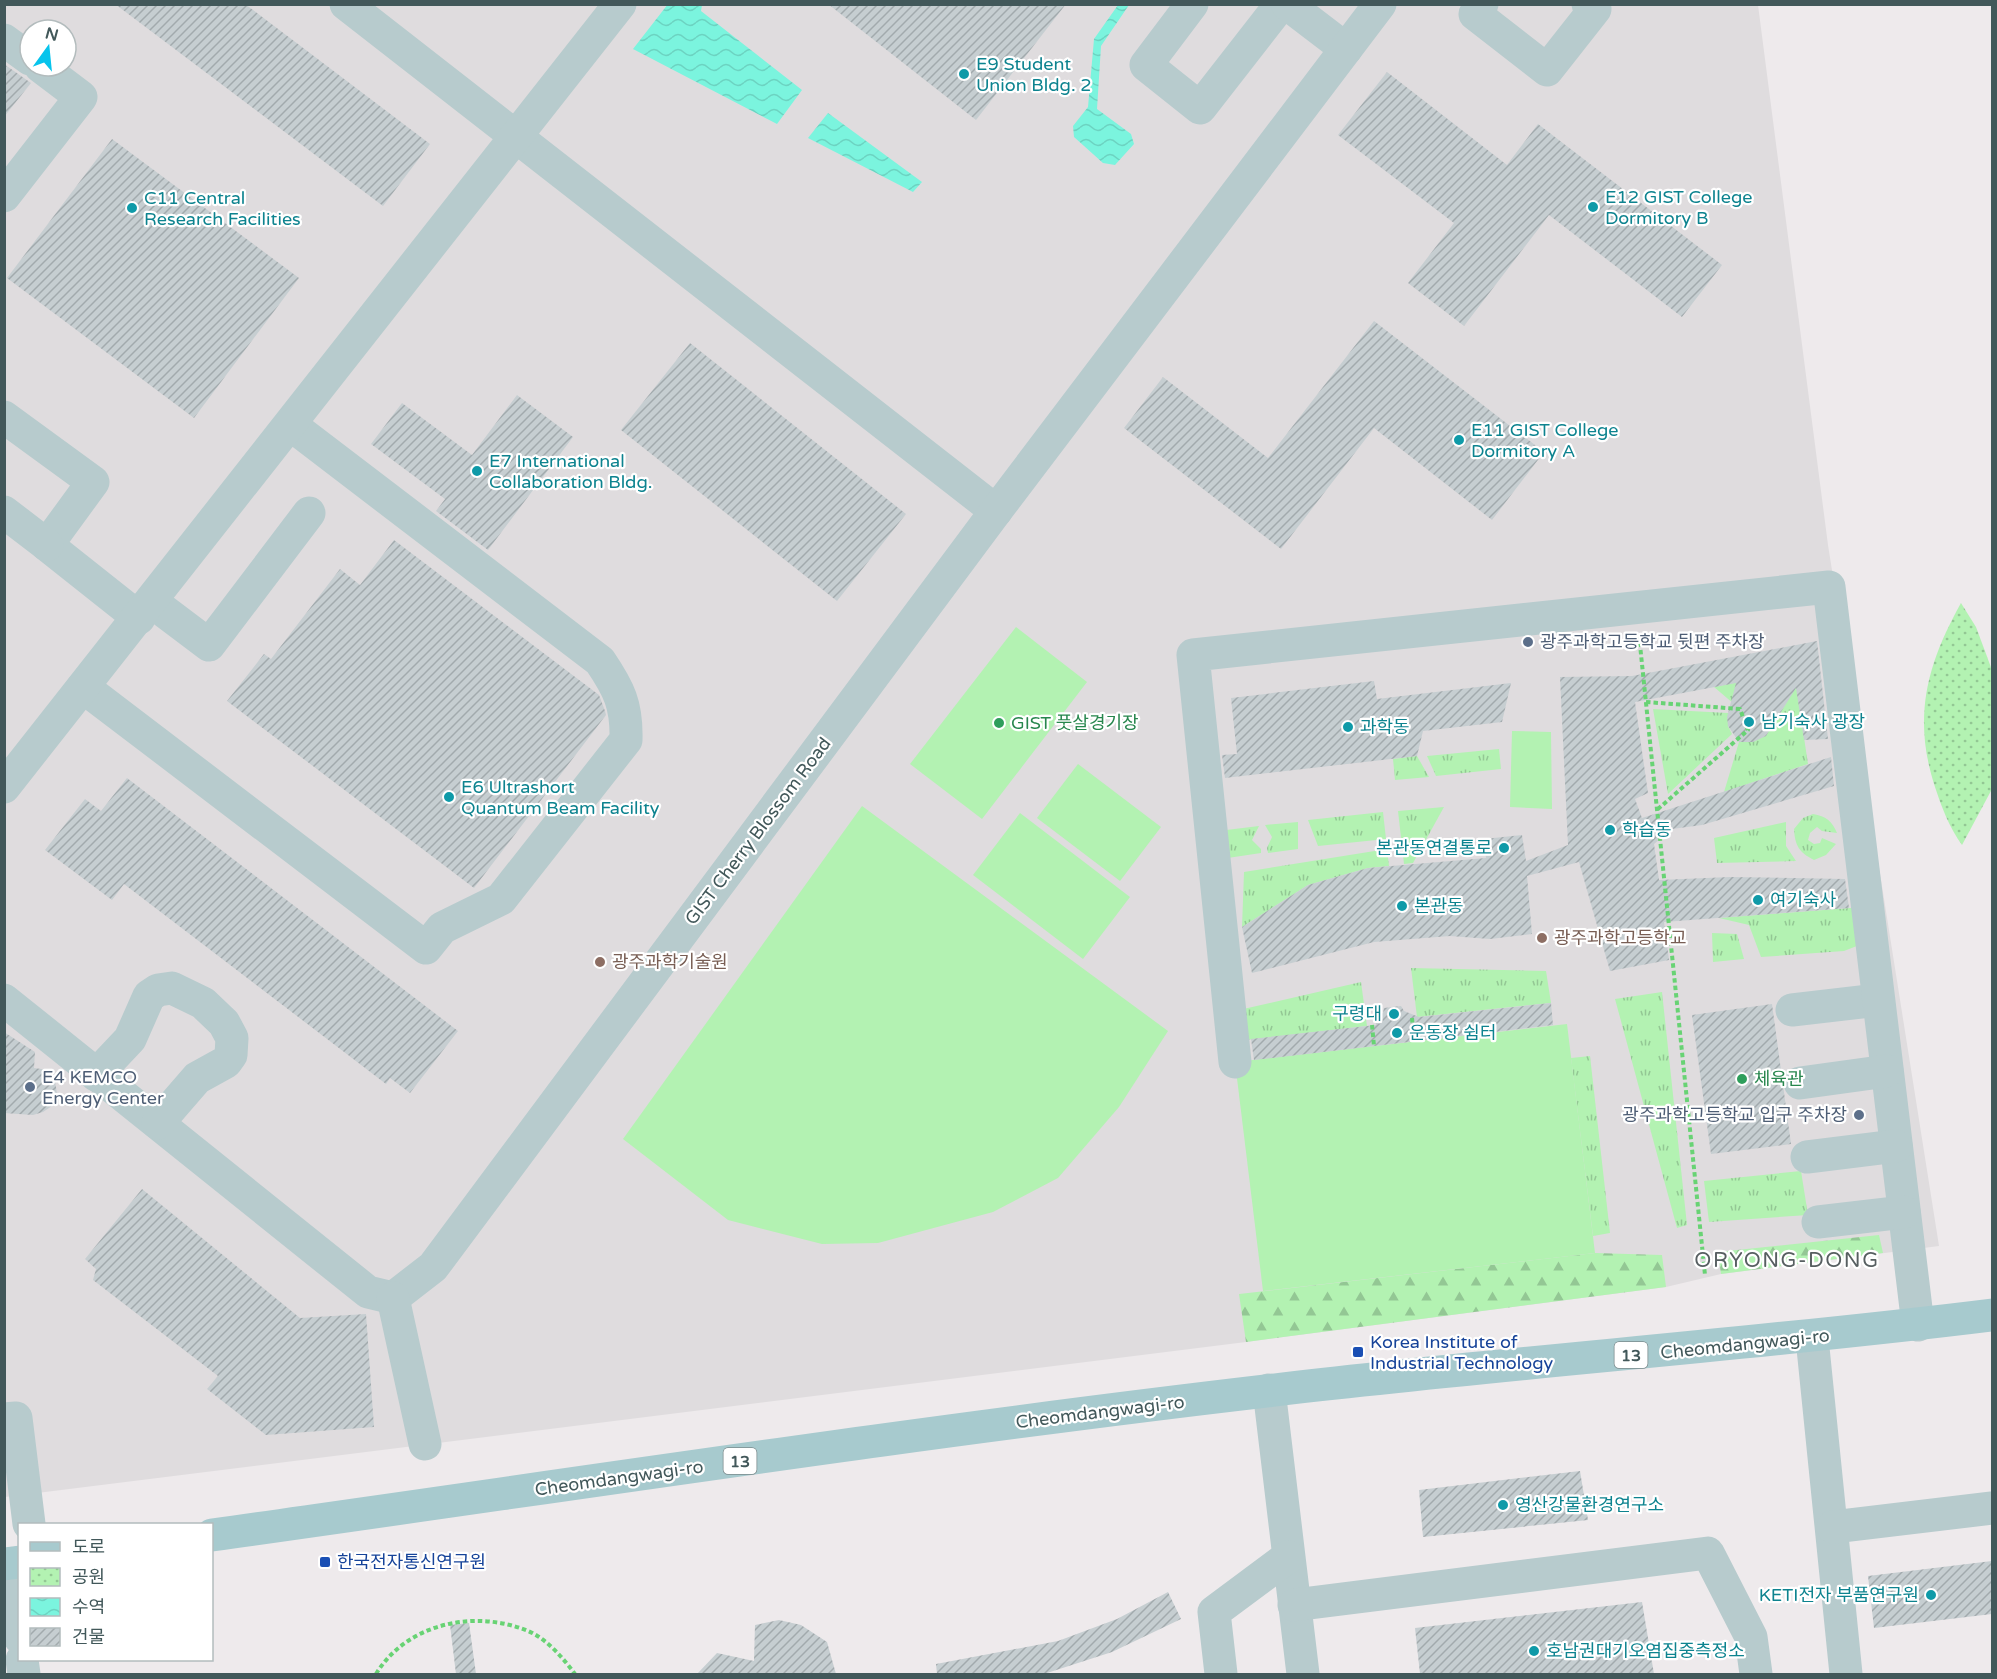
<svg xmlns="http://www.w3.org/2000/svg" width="1997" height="1679" font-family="'Varela Round','Noto Sans KR',sans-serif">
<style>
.education{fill:#dfdcde;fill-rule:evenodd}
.grass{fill:url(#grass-tufts)}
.forest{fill:url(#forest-firs)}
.park{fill:url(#park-dots)}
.garden{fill:#b3f2b2}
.water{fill:url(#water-waves)}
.building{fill:url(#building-hatch)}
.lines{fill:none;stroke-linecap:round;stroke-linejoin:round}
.path{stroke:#68d374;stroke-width:4;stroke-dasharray:4.5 3;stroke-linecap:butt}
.minor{stroke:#b7cbcd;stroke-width:33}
.major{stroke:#a7cace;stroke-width:33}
.culture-dot{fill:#0f9aa8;stroke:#fff;stroke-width:2}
.service-dot{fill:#5c6f8a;stroke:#fff;stroke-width:2}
.leisure-dot{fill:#2e9e5b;stroke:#fff;stroke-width:2}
.education-dot{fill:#8d6e63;stroke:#fff;stroke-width:2}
.transit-dot{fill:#1a4fb4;stroke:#fff;stroke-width:2}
.labels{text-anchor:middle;stroke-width:4.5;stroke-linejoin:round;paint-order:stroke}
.shield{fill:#fff;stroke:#7b8a8c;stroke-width:1.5}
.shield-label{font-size:16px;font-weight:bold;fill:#42585a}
.culture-label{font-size:18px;fill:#0d838f;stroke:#fff;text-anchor:start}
.service-label{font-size:18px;fill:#4e5e75;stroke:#fff;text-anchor:start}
.leisure-label{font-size:18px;fill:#27864d;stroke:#fff;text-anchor:start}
.street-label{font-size:18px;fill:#42585a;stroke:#fff}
.education-label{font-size:18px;fill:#785e54;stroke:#fff;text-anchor:start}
.transit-label{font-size:18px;fill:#164399;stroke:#fff;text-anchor:start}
.quarter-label{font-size:21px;letter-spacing:1.5px;fill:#575f61;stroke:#fff}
</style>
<defs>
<pattern id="grass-tufts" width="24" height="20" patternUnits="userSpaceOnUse" patternTransform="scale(1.5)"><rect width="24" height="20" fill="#b3f2b2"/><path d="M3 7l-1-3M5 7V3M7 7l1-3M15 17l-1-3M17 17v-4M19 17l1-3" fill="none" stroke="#93c794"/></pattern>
<pattern id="forest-firs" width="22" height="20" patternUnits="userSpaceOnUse" patternTransform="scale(1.5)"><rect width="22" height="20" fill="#b3f2b2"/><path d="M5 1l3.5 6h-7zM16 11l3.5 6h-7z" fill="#93c794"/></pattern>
<pattern id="park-dots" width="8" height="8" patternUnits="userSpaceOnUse" patternTransform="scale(1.5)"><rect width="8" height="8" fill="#b3f2b2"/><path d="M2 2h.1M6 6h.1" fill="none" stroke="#93c794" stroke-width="1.8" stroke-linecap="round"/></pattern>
<pattern id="water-waves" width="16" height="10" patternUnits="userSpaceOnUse" patternTransform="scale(1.5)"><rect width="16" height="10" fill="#7bf4de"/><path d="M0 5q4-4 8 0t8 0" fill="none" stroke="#6cd3c1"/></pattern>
<pattern id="building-hatch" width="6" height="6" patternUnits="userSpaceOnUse" patternTransform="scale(1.5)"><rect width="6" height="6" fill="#c6ced1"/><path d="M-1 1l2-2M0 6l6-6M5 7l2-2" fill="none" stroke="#a2aaad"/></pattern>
</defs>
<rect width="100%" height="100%" fill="#eeeaec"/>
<path class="education" d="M4,5H1758L1828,545L1939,1246L1721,1274L1666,1287L1246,1342L5,1497ZM30,30H66V66H30Z"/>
<g class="grass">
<polygon points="1794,671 1808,764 1724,792 1739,742 1753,742 1734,704 1714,687"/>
<polygon points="1653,709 1728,713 1728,726 1732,734 1668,794"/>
<polygon points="1499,749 1501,769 1436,776 1427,756"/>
<polygon points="1417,756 1429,777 1395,780 1393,759"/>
<polygon points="1444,807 1413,863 1404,864 1398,811"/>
<polygon points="1383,812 1386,839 1318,846 1308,820"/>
<path d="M1813,814C1826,816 1832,821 1837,833L1822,831L1817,827L1810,833L1808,840L1814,844L1820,843L1822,838L1836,844L1826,855L1814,860C1799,852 1795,846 1794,829L1803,818Z"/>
<polygon points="1298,822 1298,849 1268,853 1267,848 1272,837 1265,825"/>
<polygon points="1786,822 1786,846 1796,861 1717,863 1714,838"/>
<polygon points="1259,826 1252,840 1261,849 1261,853 1221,859 1218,831"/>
<polygon points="1387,849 1389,866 1368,868 1308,885 1242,927 1244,872"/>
<polygon points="1863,907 1862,944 1844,951 1761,957 1749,925 1719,918"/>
<polygon points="1712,933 1737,934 1744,959 1713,962"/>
<polygon points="1411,968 1546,971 1551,1003 1417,1017"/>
<polygon points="1361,982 1367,1026 1245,1040 1239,1010"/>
<polygon points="1662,992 1687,1225 1677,1228 1615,999"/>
<polygon points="1590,1056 1610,1233 1593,1236 1571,1058"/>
<polygon points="1801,1171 1808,1215 1709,1222 1704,1181"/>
</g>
<g class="forest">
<polygon points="1879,1235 1883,1253 1721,1274 1718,1252"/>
<polygon points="1595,1253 1662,1255 1666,1287 1246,1342 1239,1294"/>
</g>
<path class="park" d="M1961,603L1976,627L1992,670V789L1962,845C1949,827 1942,808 1935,787C1912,717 1927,664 1961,603Z"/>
<g class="garden">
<polygon points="1016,627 1087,682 982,819 910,764"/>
<polygon points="1512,731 1551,732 1552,809 1510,807"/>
<polygon points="1078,764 1161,827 1120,881 1037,818"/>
<polygon points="862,806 1168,1031 1119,1107 1058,1178 993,1212 878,1243 822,1244 728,1220 623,1139"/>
<polygon points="1020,813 1130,897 1083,959 973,875"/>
<polygon points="1567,1024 1595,1253 1263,1291 1235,1062"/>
</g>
<g class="water">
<polygon points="668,4 702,5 701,11 802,90 777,124 633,49"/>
<polygon points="1118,5 1129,5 1101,46 1097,109 1131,134 1134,144 1115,165 1103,163 1074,137 1073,126 1088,107 1094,39"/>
<polygon points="828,113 922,182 913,192 808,138"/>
</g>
<g class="building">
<polygon points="115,4 245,4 430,144 383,206"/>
<polygon points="828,4 1066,4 976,120"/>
<polygon points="4,64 31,83 4,117"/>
<polygon points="1387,72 1507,165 1538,124 1722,265 1682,317 1549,215 1464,326 1408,283 1454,223 1338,135"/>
<polygon points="112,139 299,278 194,418 7,278"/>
<polygon points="1374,321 1544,452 1492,520 1374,428 1281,549 1124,428 1163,377 1268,458"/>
<polygon points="690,343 906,514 837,601 621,430"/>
<polygon points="517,395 573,437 488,550 436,511 445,499 371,444 402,403 472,455"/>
<polygon points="394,540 599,695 605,711 606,715 474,888 227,701 264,654 271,659 340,569 360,585"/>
<polygon points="1817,641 1828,739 1804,740 1796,688 1766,736 1753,742 1739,742 1728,726 1727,717 1736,683 1635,702 1648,793 1635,799 1642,818 1831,757 1834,786 1702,825 1672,829 1654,844 1659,880 1730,877 1845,879 1849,908 1664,922 1669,960 1610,971 1579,862 1527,876 1532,934 1490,939 1450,936 1374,942 1252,973 1242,927 1308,885 1368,868 1486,858 1484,839 1522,835 1526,861 1568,845 1560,677 1632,676"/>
<polygon points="1374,681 1377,699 1511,683 1502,722 1423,731 1417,756 1225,778 1222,755 1237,754 1231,698"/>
<polygon points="127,778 458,1031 410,1093 390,1078 386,1084 124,884 112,900 45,850 85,799 101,811"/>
<polygon points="1551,1003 1553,1025 1254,1060 1251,1039 1376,1025 1375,1016 1383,1013 1384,1008 1401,1006 1404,1011 1419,1017"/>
<polygon points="1772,1004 1791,1144 1711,1154 1692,1015"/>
<polygon points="4,1032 35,1052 34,1068 49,1070 55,1081 57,1094 52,1106 43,1112 33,1115 4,1113"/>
<polygon points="142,1189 300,1318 366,1314 374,1427 266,1435 207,1389 218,1376 93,1280 96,1269 85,1259"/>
<polygon points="1580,1471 1588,1520 1423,1537 1419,1490"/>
<polygon points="1992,1561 1992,1614 1874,1628 1868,1576"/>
<polygon points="1168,1592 1181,1619 1112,1652 1044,1674 937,1674 936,1664 1058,1641 1117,1619"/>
<polygon points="1642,1602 1654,1674 1420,1674 1415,1628"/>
<polygon points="779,1620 801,1625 827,1642 836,1674 697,1674 717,1653 754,1661 755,1625"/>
<polygon points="469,1623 476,1674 456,1674 450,1625"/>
</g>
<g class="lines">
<g class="path">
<polyline points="1639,635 1705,1275"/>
<polyline points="1646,702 1740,709 1748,730 1658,809"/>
<polyline points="1412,1018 1414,1041"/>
<polyline points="1372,1025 1374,1046"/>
<path d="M376,1674C407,1623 475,1609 528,1631C547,1639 563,1658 575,1674"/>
</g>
<g class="minor">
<polyline points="346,4 996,511"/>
<polyline points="1192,4 1146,65 1200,108 1281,4"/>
<polyline points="1287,4 1346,49"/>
<polyline points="1482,4 1475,14 1547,70 1595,9 1588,4"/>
<polyline points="4,40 30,59"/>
<polyline points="4,196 81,97 40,66"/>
<polyline points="4,417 93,482 47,545 139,618"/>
<polyline points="4,512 47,545"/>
<polyline points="152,602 209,645 309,513"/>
<path d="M83,687L426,948L442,928L501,899L626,740C627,705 619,689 600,661L291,425"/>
<polyline points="4,787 620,4"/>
<polyline points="4,1000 368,1292 393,1298 433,1267 996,511 1380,4"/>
<polyline points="1792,1010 1878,1000"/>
<polyline points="1235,1062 1193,655 1829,587 1918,1325"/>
<polyline points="96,1075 130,1039 149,996 158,990 172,988 203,1003 224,1023 232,1038 231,1055 226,1062 197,1078 158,1123"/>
<polyline points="1800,1083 1887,1071"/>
<polyline points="1807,1157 1896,1146"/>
<polyline points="1818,1222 1904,1212"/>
<polyline points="393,1298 425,1444"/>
<polyline points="1812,1338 1846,1674"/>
<polyline points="1269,1390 1303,1674"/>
<polyline points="4,1419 16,1418 29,1524"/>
<polyline points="1833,1527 1992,1508"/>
<polyline points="10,1564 20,1638"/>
<polyline points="1294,1605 1708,1553 1751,1637 1756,1674"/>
<polyline points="22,1660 24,1674"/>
<polyline points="1221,1674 1214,1612 1288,1557"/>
</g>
<g class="major">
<path d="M212,1535C563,1486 914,1432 1266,1391C1508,1362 1751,1345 1992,1315"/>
<polyline points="4,1564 20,1562"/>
</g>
</g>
<g class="culture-dot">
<circle cx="964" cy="74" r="6"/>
<circle cx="1593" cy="207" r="6"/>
<circle cx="132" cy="208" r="6"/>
<circle cx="1459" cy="440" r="6"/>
<circle cx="477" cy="471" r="6"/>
<circle cx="1749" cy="722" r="6"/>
<circle cx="1348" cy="727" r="6"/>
<circle cx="449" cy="797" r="6"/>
<circle cx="1610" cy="830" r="6"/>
<circle cx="1504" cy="848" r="6"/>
<circle cx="1758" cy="900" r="6"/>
<circle cx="1402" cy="906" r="6"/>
<circle cx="1394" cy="1014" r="6"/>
<circle cx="1397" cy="1033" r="6"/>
<circle cx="1503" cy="1505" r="6"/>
<circle cx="1931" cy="1595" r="6"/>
<circle cx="1534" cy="1651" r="6"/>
</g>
<g class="service-dot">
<circle cx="1528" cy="642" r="6"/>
<circle cx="30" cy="1087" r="6"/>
<circle cx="1859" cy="1115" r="6"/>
</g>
<g class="leisure-dot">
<circle cx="999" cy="723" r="6"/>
<circle cx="1742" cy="1079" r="6"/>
</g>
<g class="education-dot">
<circle cx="1542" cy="938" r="6"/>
<circle cx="600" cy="962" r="6"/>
</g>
<g class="transit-dot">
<rect x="1352" y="1346" width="12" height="12" rx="3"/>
<rect x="319" y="1556" width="12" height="12" rx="3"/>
</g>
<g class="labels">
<g class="shield">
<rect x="1614.5" y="1342" width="33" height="26" rx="4.5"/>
<rect x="723.5" y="1448" width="33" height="26" rx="4.5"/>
</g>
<g class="shield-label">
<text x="1631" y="1361">13</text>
<text x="740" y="1467">13</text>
</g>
<g class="culture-label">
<text x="976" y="70">E9 Student<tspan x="976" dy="21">Union Bldg. 2</tspan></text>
<text x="1605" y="203">E12 GIST College<tspan x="1605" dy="21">Dormitory B</tspan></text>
<text x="144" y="204">C11 Central<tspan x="144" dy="21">Research Facilities</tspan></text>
<text x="1471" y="436">E11 GIST College<tspan x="1471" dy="21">Dormitory A</tspan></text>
<text x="489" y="467">E7 International<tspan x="489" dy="21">Collaboration Bldg.</tspan></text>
<text x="1761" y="728">남기숙사 광장</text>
<text x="1360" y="733">과학동</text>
<text x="461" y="793">E6 Ultrashort<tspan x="461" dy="21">Quantum Beam Facility</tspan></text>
<text x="1622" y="836">학습동</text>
<text x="1492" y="854" text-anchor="end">본관동연결통로</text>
<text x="1770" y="906">여기숙사</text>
<text x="1414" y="912">본관동</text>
<text x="1382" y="1020" text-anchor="end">구령대</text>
<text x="1409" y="1039">운동장 쉼터</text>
<text x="1515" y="1511">영산강물환경연구소</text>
<text x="1919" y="1601" text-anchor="end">KETI전자 부품연구원</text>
<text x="1546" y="1657">호남권대기오염집중측정소</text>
</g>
<g class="service-label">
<text x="1540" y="648">광주과학고등학교 뒷편 주차장</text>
<text x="42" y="1083">E4 KEMCO<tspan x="42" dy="21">Energy Center</tspan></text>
<text x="1847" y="1121" text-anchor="end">광주과학고등학교 입구 주차장</text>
</g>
<g class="leisure-label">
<text x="1011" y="729">GIST 풋살경기장</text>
<text x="1754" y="1085">체육관</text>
</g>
<g class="street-label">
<text transform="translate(758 831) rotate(-53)" y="6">GIST Cherry Blossom Road</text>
<text transform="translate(1745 1344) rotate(-6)" y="6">Cheomdangwagi-ro</text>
<text transform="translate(1100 1412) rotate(-7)" y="6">Cheomdangwagi-ro</text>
<text transform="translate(619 1478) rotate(-8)" y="6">Cheomdangwagi-ro</text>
</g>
<g class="education-label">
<text x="1554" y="944">광주과학고등학교</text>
<text x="612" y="968">광주과학기술원</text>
</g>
<g class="transit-label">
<text x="1370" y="1348">Korea Institute of<tspan x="1370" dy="21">Industrial Technology</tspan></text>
<text x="337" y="1568">한국전자통신연구원</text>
</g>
<g class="quarter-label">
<text x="1787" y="1267">ORYONG-DONG</text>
</g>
</g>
<rect width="1997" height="1679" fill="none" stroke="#42585a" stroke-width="12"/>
<rect x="18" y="1523" width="195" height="138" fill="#ffffff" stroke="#b3bcbd" stroke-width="1.5"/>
<rect x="30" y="1542" width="30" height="9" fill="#a7cace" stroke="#b3bcbd" stroke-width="1.5"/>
<text x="72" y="1553" font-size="18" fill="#42585a">도로</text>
<rect x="30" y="1568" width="30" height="18" fill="url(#park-dots)" stroke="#b3bcbd" stroke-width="1.5"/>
<text x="72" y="1583" font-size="18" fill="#42585a">공원</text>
<rect x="30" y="1598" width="30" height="18" fill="url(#water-waves)" stroke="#b3bcbd" stroke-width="1.5"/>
<text x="72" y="1613" font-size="18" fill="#42585a">수역</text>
<rect x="30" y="1628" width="30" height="18" fill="url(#building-hatch)" stroke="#b3bcbd" stroke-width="1.5"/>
<text x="72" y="1643" font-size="18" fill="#42585a">건물</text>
<g transform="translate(48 48) rotate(15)"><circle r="28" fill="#ffffff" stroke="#b3bcbd" stroke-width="1.5"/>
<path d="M0-4.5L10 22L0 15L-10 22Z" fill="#07c4ec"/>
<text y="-9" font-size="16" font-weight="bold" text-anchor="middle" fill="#42585a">N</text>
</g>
</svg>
